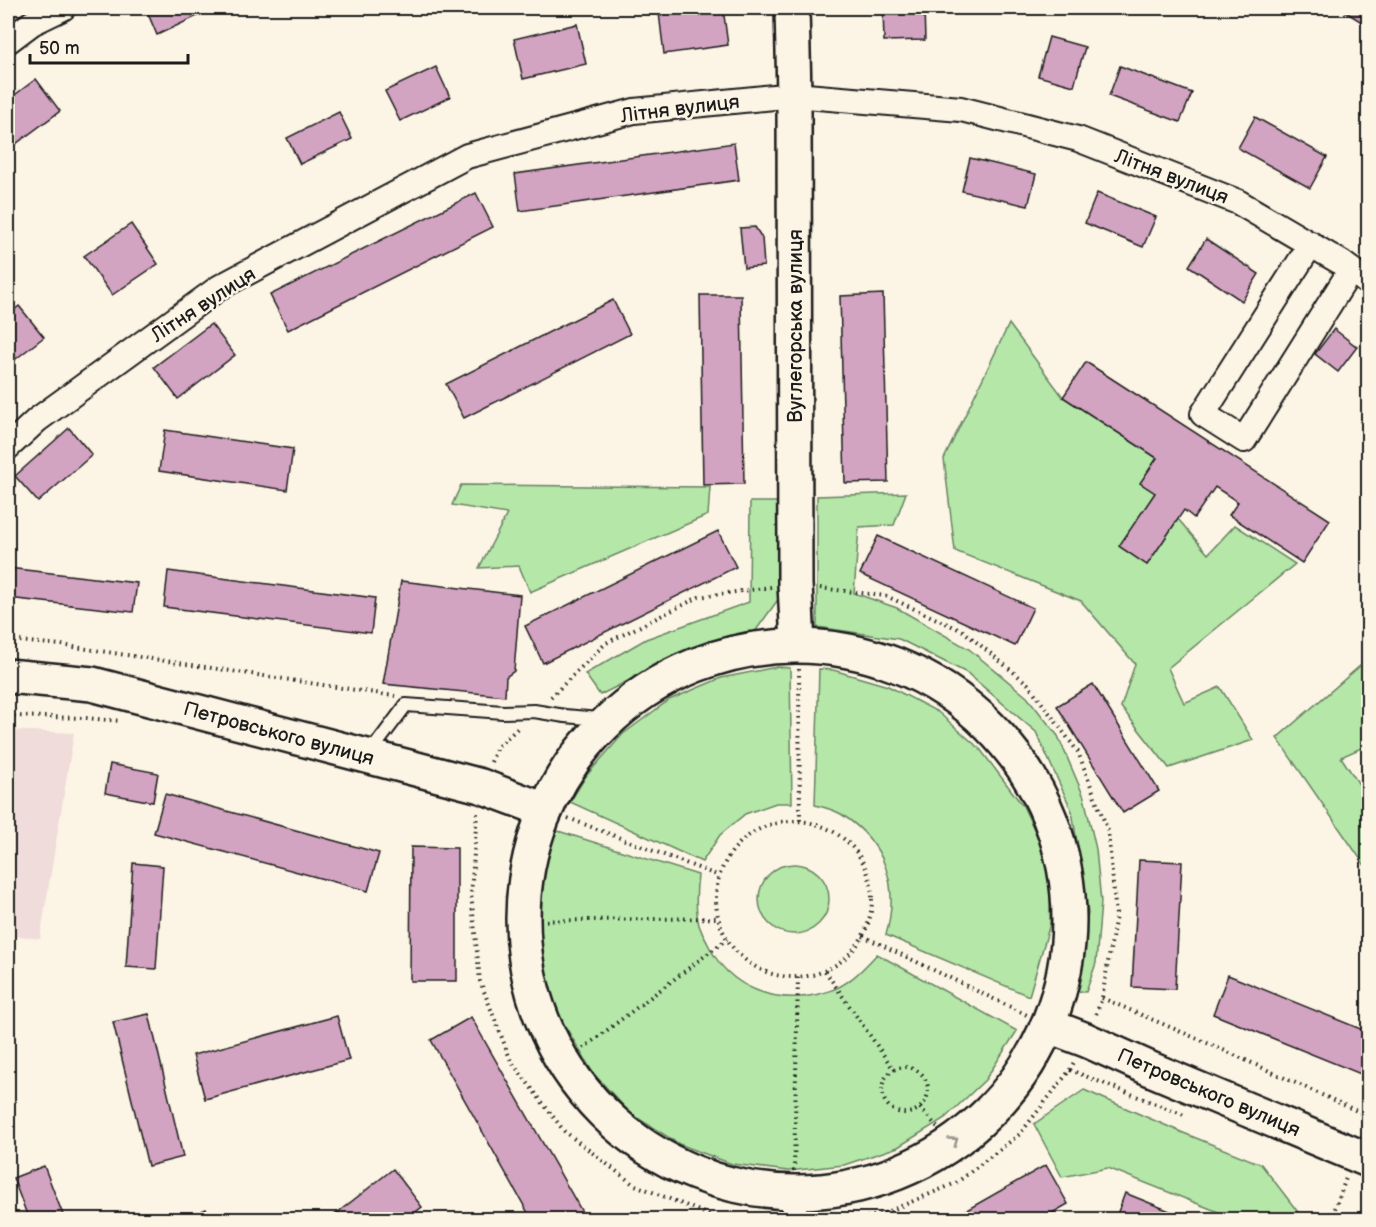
<svg xmlns="http://www.w3.org/2000/svg" width="1376" height="1227" font-family="'Balsamiq Sans',sans-serif">
<style>
.built{fill:#f0dcda}
.green{fill:#b4e7a8;stroke:#688262;stroke-width:1.5}
.building{fill:#d3a3c2;stroke:#1c1c1c;stroke-width:1.5}
.lines{fill:none;stroke-linecap:round;stroke-linejoin:round}
.lane-casing{stroke:#1c1c1c;stroke-width:16}
.street-casing{stroke:#1c1c1c;stroke-width:28}
.secondary-casing{stroke:#1c1c1c;stroke-width:38}
.path{stroke:#1c1c1c;stroke-width:4;stroke-dasharray:1.5 4.5;stroke-linecap:butt}
.lane{stroke:#fcf5e5;stroke-width:12}
.street{stroke:#fcf5e5;stroke-width:24}
.secondary{stroke:#fcf5e5;stroke-width:33}
.oneway{stroke:#97938b}
.labels{text-anchor:middle;stroke-width:5;stroke-linejoin:round;paint-order:stroke}
.street-label{font-size:20px;fill:#1c1c1c;stroke:#fcf5e5}
</style>
<rect width="100%" height="100%" fill="#fcf5e5"/>
<filter id="ink" filterUnits="userSpaceOnUse"><feTurbulence type="fractalNoise" baseFrequency=".0167" numOctaves="2"/><feDisplacementMap in="SourceGraphic" scale="12" xChannelSelector="R" yChannelSelector="G"/><feConvolveMatrix kernelMatrix="1 2 1 2 8 2 1 2 1" color-interpolation-filters="sRGB"/></filter>
<g filter="url(#ink)">
<polygon class="built" points="8,730 74,733 40,939 8,935"/>
<g class="green">
<polygon points="1009,324 1063,397 1157,458 1155,493 1120,547 1147,565 1178,519 1208,554 1235,525 1295,564 1168,668 1184,703 1220,687 1253,740 1169,768 1121,707 1135,664 1081,601 955,551 944,459"/>
<polygon points="461,485 710,487 708,515 530,592 519,566 479,568 507,514 452,505"/>
<polygon points="906,493 894,525 859,527 854,593 897,608 969,649 1027,697 1058,736 1084,797 1096,849 1101,902 1096,963 1086,992 1076,991 1088,913 1072,811 1036,732 967,673 899,639 817,627 817,496"/>
<polygon points="750,502 788,502 785,590 754,633 691,649 600,695 585,674 646,639 749,602"/>
<polygon points="1368,659 1368,745 1341,757 1368,798 1368,870 1277,738"/>
<polygon points="777,667 790,668 792,803 776,803 745,814 720,835 702,862 570,802 586,776 623,734 669,700 721,678"/>
<path d="M819,669L833,670L888,686L938,712L980,749L1023,806L1051,865L1050,924L1029,996L886,935C900,885 885,842 841,814C834,810 823,807 815,805Z"/>
<path d="M555,830L698,875C696,891 695,909 699,925C701,931 704,937 707,942C728,989 778,1007 826,992C848,986 863,969 877,954L1017,1031L985,1080L945,1118L898,1147L844,1165L788,1171L732,1164L679,1144L631,1114L593,1073L555,1009L540,959L539,912L543,868Z"/>
<circle cx="794" cy="899" r="35"/>
<polygon points="1084,1090 1181,1132 1261,1164 1301,1216 1299,1219 1236,1219 1108,1168 1062,1177 1034,1124"/>
</g>
<g class="building">
<polygon points="150,8 201,8 204,13 157,35 146,9"/>
<polygon points="696,8 723,8 728,45 664,54 659,13"/>
<polygon points="883,8 924,8 925,40 884,41"/>
<polygon points="1339,8 1368,8 1368,26"/>
<polygon points="577,24 586,64 523,79 514,39"/>
<polygon points="1049,37 1085,47 1074,86 1038,76"/>
<polygon points="1120,66 1192,93 1180,122 1109,96"/>
<polygon points="436,67 450,97 400,121 385,91"/>
<polygon points="36,79 60,111 9,149 8,146 8,100"/>
<polygon points="339,112 352,139 300,164 287,138"/>
<polygon points="1255,117 1327,157 1310,188 1238,148"/>
<polygon points="734,143 739,180 520,211 515,174"/>
<polygon points="970,158 1036,174 1028,206 962,191"/>
<polygon points="476,193 493,227 288,330 270,295"/>
<polygon points="1097,193 1156,217 1143,247 1085,223"/>
<polygon points="131,224 158,264 112,295 84,256"/>
<polygon points="755,227 762,238 764,266 744,268 740,228"/>
<polygon points="1206,239 1259,274 1242,301 1189,266"/>
<polygon points="883,294 888,482 845,483 840,296"/>
<polygon points="700,295 741,295 744,484 703,485"/>
<polygon points="613,300 630,334 464,418 446,384"/>
<polygon points="19,306 44,337 8,365 8,315"/>
<polygon points="211,324 235,355 178,399 154,367"/>
<polygon points="1334,329 1357,347 1338,372 1315,354"/>
<polygon points="1086,362 1330,520 1302,563 1229,515 1238,502 1215,487 1194,518 1184,510 1147,565 1119,546 1155,493 1140,483 1157,458 1063,397"/>
<polygon points="69,428 92,455 38,502 15,476"/>
<polygon points="165,430 293,449 287,490 159,471"/>
<polygon points="718,531 736,567 543,663 525,626"/>
<polygon points="878,536 1033,608 1015,646 860,574"/>
<polygon points="8,568 137,583 133,612 8,598"/>
<polygon points="168,571 375,598 371,633 164,607"/>
<polygon points="401,581 520,595 514,671 506,677 505,696 383,684"/>
<polygon points="1093,684 1159,791 1123,813 1057,706"/>
<polygon points="110,764 158,773 153,802 105,793"/>
<polygon points="165,794 379,853 368,891 154,833"/>
<polygon points="411,847 457,848 457,981 410,981"/>
<polygon points="1139,860 1182,862 1175,989 1132,987"/>
<polygon points="133,863 163,866 156,969 126,967"/>
<polygon points="1228,975 1368,1032 1368,1077 1213,1014"/>
<polygon points="149,1014 183,1157 148,1166 113,1022"/>
<polygon points="337,1016 349,1060 205,1099 193,1055"/>
<polygon points="471,1017 582,1212 568,1220 532,1220 431,1040"/>
<polygon points="1046,1165 1068,1204 1040,1220 949,1220"/>
<polygon points="44,1166 65,1220 29,1220 13,1178"/>
<polygon points="393,1169 422,1207 405,1220 328,1220"/>
<polygon points="1125,1193 1192,1220 1115,1220"/>
<polygon points="206,1209 210,1220 182,1220"/>
</g>
<g class="lines">
<defs>
<polyline id="lane" points="370,753 406,705 503,712 534,711 565,716 610,720"/>
<g id="street">
<polyline points="8,41 32,23 63,8"/>
<polyline points="1311,244 1203,414 1244,440 1351,270"/>
<polyline points="8,447 37,420 220,287 467,156 634,111 794,95 961,109 1078,139 1238,202 1342,263 1368,283"/>
<polyline points="794,1192 794,1220"/>
</g>
<g id="secondary">
<polyline points="792,8 794,95 795,584 798,645"/>
<circle cx="796" cy="919" r="273"/>
<polyline points="8,676 92,684 481,786 545,810"/>
<polyline points="1049,1026 1086,1040 1153,1070 1368,1160"/>
</g>
</defs>
<use href="#lane" class="lane-casing"/>
<use href="#street" class="street-casing"/>
<use href="#secondary" class="secondary-casing"/>
<g class="path">
<polyline points="820,588 886,596 963,631 1028,684 1078,752 1108,831 1116,915 1102,998 1095,1017"/>
<polyline points="8,640 61,645 395,696"/>
<polyline points="799,669 800,821"/>
<polyline points="551,697 606,643 699,597 771,587"/>
<polyline points="8,716 86,718 121,721"/>
<polyline points="491,762 497,747 519,727"/>
<polyline points="477,813 471,894 480,981 511,1061 564,1131 633,1184 714,1217 734,1220"/>
<polyline points="568,818 719,876"/>
<circle cx="794" cy="899" r="78"/>
<polyline points="522,921 718,918"/>
<polyline points="863,936 1027,1015"/>
<polyline points="825,971 894,1070"/>
<polyline points="1102,998 1219,1048 1368,1116"/>
<polyline points="564,1063 727,939"/>
<circle cx="905" cy="1090" r="23"/>
<polyline points="1070,1070 1184,1115"/>
<polyline points="920,1108 952,1143"/>
<polyline points="794,1171 798,977"/>
<polyline points="849,1220 880,1215 956,1183 1020,1134 1070,1070 1074,1062"/>
<polyline points="1331,1220 1346,1178"/>
</g>
<use href="#lane" class="lane"/>
<use href="#street" class="street"/>
<use href="#secondary" class="secondary"/>
</g>
<defs><path id="oneway-chevron" d="M-2-3.5L2.5 0L-2 3.5" fill="none" stroke-width="1.6" stroke-linecap="round" stroke-linejoin="round" transform="scale(1.5)"/></defs>
<use class="oneway" href="#oneway-chevron" transform="translate(954 1141) rotate(-36)"/>
</g>
<g class="labels">
<g class="street-label">
<text transform="translate(680 108) rotate(-7)" y="7">Літня вулиця</text>
<text transform="translate(1172 176) rotate(21)" y="7">Літня вулиця</text>
<text transform="translate(203 304) rotate(-33)" y="7">Літня вулиця</text>
<text transform="translate(795 326) rotate(-90)" y="7">Вуглегорська вулиця</text>
<text transform="translate(279 733) rotate(15)" y="7">Петровського вулиця</text>
<text transform="translate(1209 1092) rotate(23)" y="7">Петровського вулиця</text>
</g>
</g>
<rect width="1376" height="1227" fill="none" stroke="#fcf5e5" stroke-width="30"/>
<rect x="15" y="15" width="1346" height="1197" fill="none" stroke="#1c1c1c" stroke-width="2" filter="url(#ink)"/>
<path d="M30 54v9h158v-9" fill="none" stroke="#1c1c1c" stroke-width="3"/>
<text x="39" y="54" font-size="18" fill="#1c1c1c" stroke="#fcf5e5" stroke-width="4.5" paint-order="stroke">50 m</text>
</svg>
